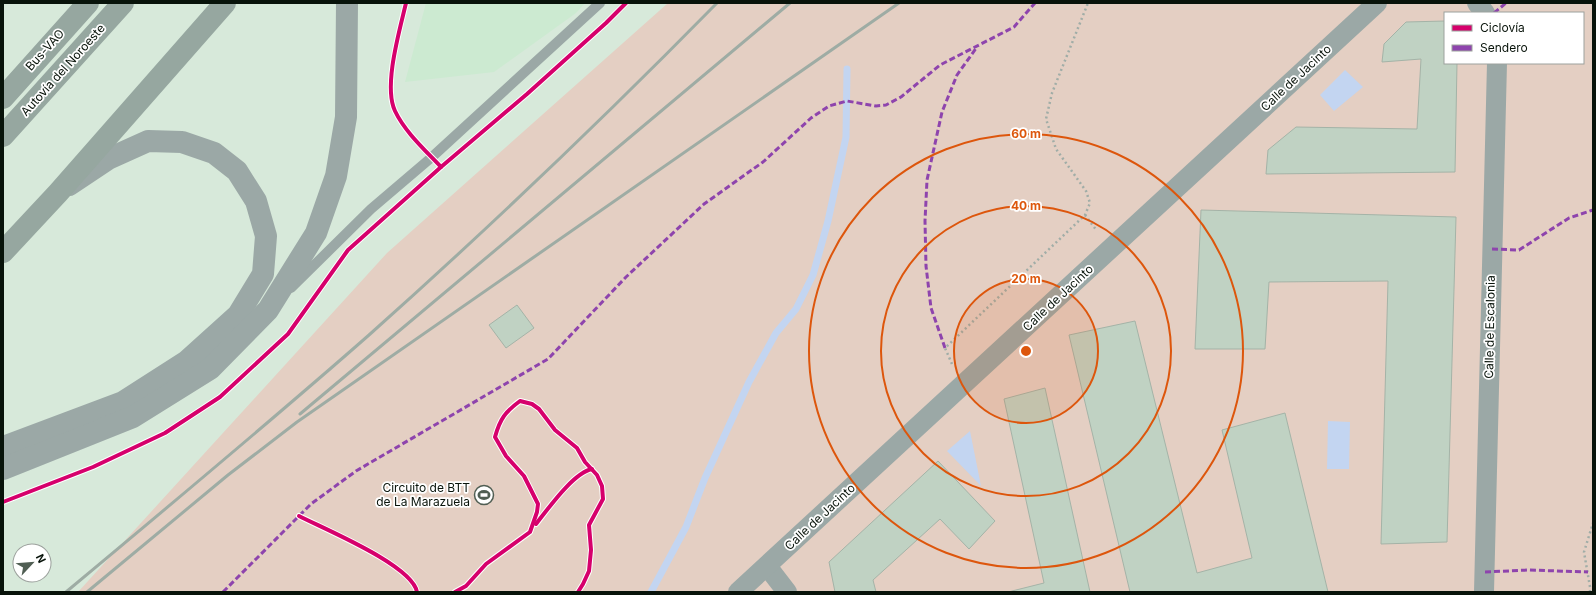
<svg xmlns="http://www.w3.org/2000/svg" width="1596" height="595" font-family="Inter,sans-serif">
<style>
.built{fill:#ccead1}
.green{fill:#e4cfc3;fill-rule:evenodd}
.water{fill:#c3d5f1}
.lines{fill:none;stroke-linecap:round;stroke-linejoin:round}
.stream{stroke:#c3d5f1;stroke-width:7}
.building{fill:#c0d2c3;stroke:#a4b3a7}
.path{stroke:#a0ada7;stroke-width:2.5;stroke-dasharray:2 3;stroke-linecap:butt}
.service{stroke:#9ba8a6;stroke-width:10}
.minor{stroke:#9ba8a6;stroke-width:20}
.tertiary{stroke:#9ba8a6;stroke-width:22}
.motorway{stroke:#96a7a0;stroke-width:22}
.rail{stroke:#9eaca4;stroke-width:3}
.quiet{stroke:#8e44ad;stroke-width:3;stroke-dasharray:6 3;stroke-linecap:butt}
.cycleway-casing{stroke:#fff;stroke-width:6}
.cycleway{stroke:#d6006c;stroke-width:4}
.ring{fill:none;stroke:#dd560c;stroke-width:2}
.labels{text-anchor:middle;stroke-width:3.5;stroke-linejoin:round;paint-order:stroke}
.street-label{font-size:12px;fill:#08130a;stroke:#fff}
.poi-label{font-size:12px;fill:#08130a;stroke:#fff;text-anchor:end}
.centre{fill:#dd560c;stroke:#fff;stroke-width:2}
.ring-label{font-size:12px;text-anchor:middle;font-weight:bold;fill:#dd560c;stroke:#fff;stroke-width:3.5;stroke-linejoin:round;paint-order:stroke}
</style>
<rect width="100%" height="100%" fill="#d7e9da"/>
<polygon class="built" points="426,3 585,3 576,13 494,72 405,82"/>
<path class="green" d="M668,3H1593V592H78L387,253ZM1445,13H1583V63H1445Z"/>
<g class="water">
<polygon points="1345,70 1363,87 1334,111 1320,95"/>
<polygon points="1328,421 1350,422 1349,469 1327,469"/>
<polygon points="970,431 981,486 947,451"/>
</g>
<g class="lines">
<polyline class="stream" points="651,592 686,527 705,478 749,382 776,333 796,309 813,275 828,221 846,137 847,69"/>
</g>
<g class="building">
<polygon points="1445,21 1445,63 1457,63 1455,172 1266,174 1268,150 1296,127 1417,129 1421,59 1382,62 1384,44 1406,22"/>
<polygon points="1201,210 1456,217 1447,542 1381,544 1388,281 1269,282 1265,349 1195,349"/>
<polygon points="517,305 534,328 506,348 489,325"/>
<polygon points="1135,321 1197,573 1252,558 1222,430 1285,413 1328,592 1130,592 1069,335"/>
<polygon points="1045,388 1090,592 1008,592 1044,583 1004,399"/>
<polygon points="938,461 995,521 969,549 940,519 873,580 876,592 835,592 829,562"/>
</g>
<g class="lines">
<g class="path">
<polyline points="1085,215 1097,231"/>
<polyline points="952,364 945,348 1085,215 1090,203 1086,191 1056,149 1046,119 1052,93 1088,3"/>
<polyline points="1590,592 1590,587 1584,552 1593,523"/>
</g>
<polyline class="service" points="291,288 371,209 432,157 600,3"/>
<g class="minor">
<polyline points="1477,3 1485,13"/>
<polyline points="767,566 787,592"/>
<polyline points="738,592 1377,3"/>
<polyline points="1484,592 1497,63"/>
</g>
<g class="tertiary">
<polyline points="3,447 123,402 187,361 238,315 263,274 266,236 256,201 237,171 214,153 182,142 148,141 108,159 69,185"/>
<polyline points="3,469 133,417 210,369 268,310 316,233 336,176 346,117 347,3"/>
</g>
<g class="motorway">
<polyline points="3,98 88,3"/>
<polyline points="3,136 123,3"/>
<polyline points="3,252 58,193 225,3"/>
</g>
<g class="rail">
<polyline points="300,414 790,3"/>
<path d="M66,592C168,507 270,422 369,335C489,228 605,117 717,3"/>
<polyline points="87,592 228,475 297,422 899,3"/>
</g>
<g class="quiet">
<polyline points="1494,13 1506,3"/>
<polyline points="1492,249 1519,250 1569,218 1593,210"/>
<polyline points="945,348 931,308 926,266 925,221 927,180 942,112 957,75 977,47"/>
<polyline points="1485,572 1529,570 1588,572"/>
<polyline points="223,592 311,504 356,471 548,359 626,277 704,204 763,162 811,118 829,106 847,101 876,106 886,105 901,97 940,65 1014,27 1035,3"/>
</g>
<defs>
<g id="cycleway">
<path d="M406,3C400,29 383,86 395,111C405,132 425,150 441,167"/>
<polyline points="3,502 93,467 165,433 220,397 288,334 348,250 441,167 527,94 606,23 626,3"/>
<path d="M299,516C324,529 412,565 417,592"/>
<path d="M536,524C548,509 573,473 592,469"/>
<path d="M455,592L466,586L486,564L530,532L537,512L538,504L524,476L506,456L495,437C500,419 505,412 520,401L532,404L539,409L555,430L577,448L585,462L597,475L602,486L603,499L589,525L591,550L589,571L583,584L578,592"/>
</g>
</defs>
<use href="#cycleway" class="cycleway-casing"/>
<use href="#cycleway" class="cycleway"/>
</g>
<circle cx="1026" cy="351" r="72" fill="#dd560c" fill-opacity=".12"/>
<g class="ring">
<circle cx="1026" cy="351" r="72"/>
<circle cx="1026" cy="351" r="145"/>
<circle cx="1026" cy="351" r="217"/>
</g>
<defs>
<symbol id="stadium-ring" viewBox="-11 -11 22 22"><circle r="9.5" fill="#fff" stroke="#505e53" stroke-width="1.5"/><path d="M0-5a6.5 5 0 1 0 0 10a6.5 5 0 1 0 0-10ZM-3.5-1.8h7v3.6h-7Z" fill="#505e53"/></symbol>
</defs>
<g fill-rule="evenodd">
<use href="#stadium-ring" x="473" y="484" width="22" height="22"/>
</g>
<g class="labels">
<g class="street-label">
<text transform="translate(45 50) rotate(-48)" y="4">Bus-VAO</text>
<text transform="translate(63 70) rotate(-48)" y="4">Autovía del Noroeste</text>
<text transform="translate(1296 78) rotate(-43)" y="4">Calle de Jacinto</text>
<text transform="translate(1058 298) rotate(-43)" y="4">Calle de Jacinto</text>
<text transform="translate(1490 327) rotate(-89)" y="4">Calle de Escalonia</text>
<text transform="translate(820 517) rotate(-43)" y="4">Calle de Jacinto</text>
</g>
<g class="poi-label">
<text x="470" y="492">Circuito de BTT<tspan x="470" dy="14">de La Marazuela</tspan></text>
</g>
</g>
<circle cx="1026" cy="351" r="6" class="centre"/>
<g class="ring-label">
<text x="1026" y="138">60 m</text>
<text x="1026" y="210">40 m</text>
<text x="1026" y="283">20 m</text>
</g>
<rect width="1596" height="595" fill="none" stroke="#08130a" stroke-width="8"/>
<rect x="1444" y="12" width="140" height="52" fill="#ffffff" stroke="#9ca19d"/>
<rect x="1452" y="25" width="20" height="6" fill="#d6006c" stroke="#9ca19d"/>
<text x="1480" y="32" font-size="12" fill="#08130a">Ciclovía</text>
<rect x="1452" y="45" width="20" height="6" fill="#8e44ad" stroke="#9ca19d"/>
<text x="1480" y="52" font-size="12" fill="#08130a">Sendero</text>
<g transform="translate(32 563) rotate(64)"><circle r="19" fill="#ffffff" stroke="#9ca19d"/>
<path d="M0-3L7 15L0 10L-7 15Z" fill="#505e53"/>
<text y="-6" font-size="11" font-weight="bold" text-anchor="middle" fill="#08130a">N</text>
</g>
</svg>
